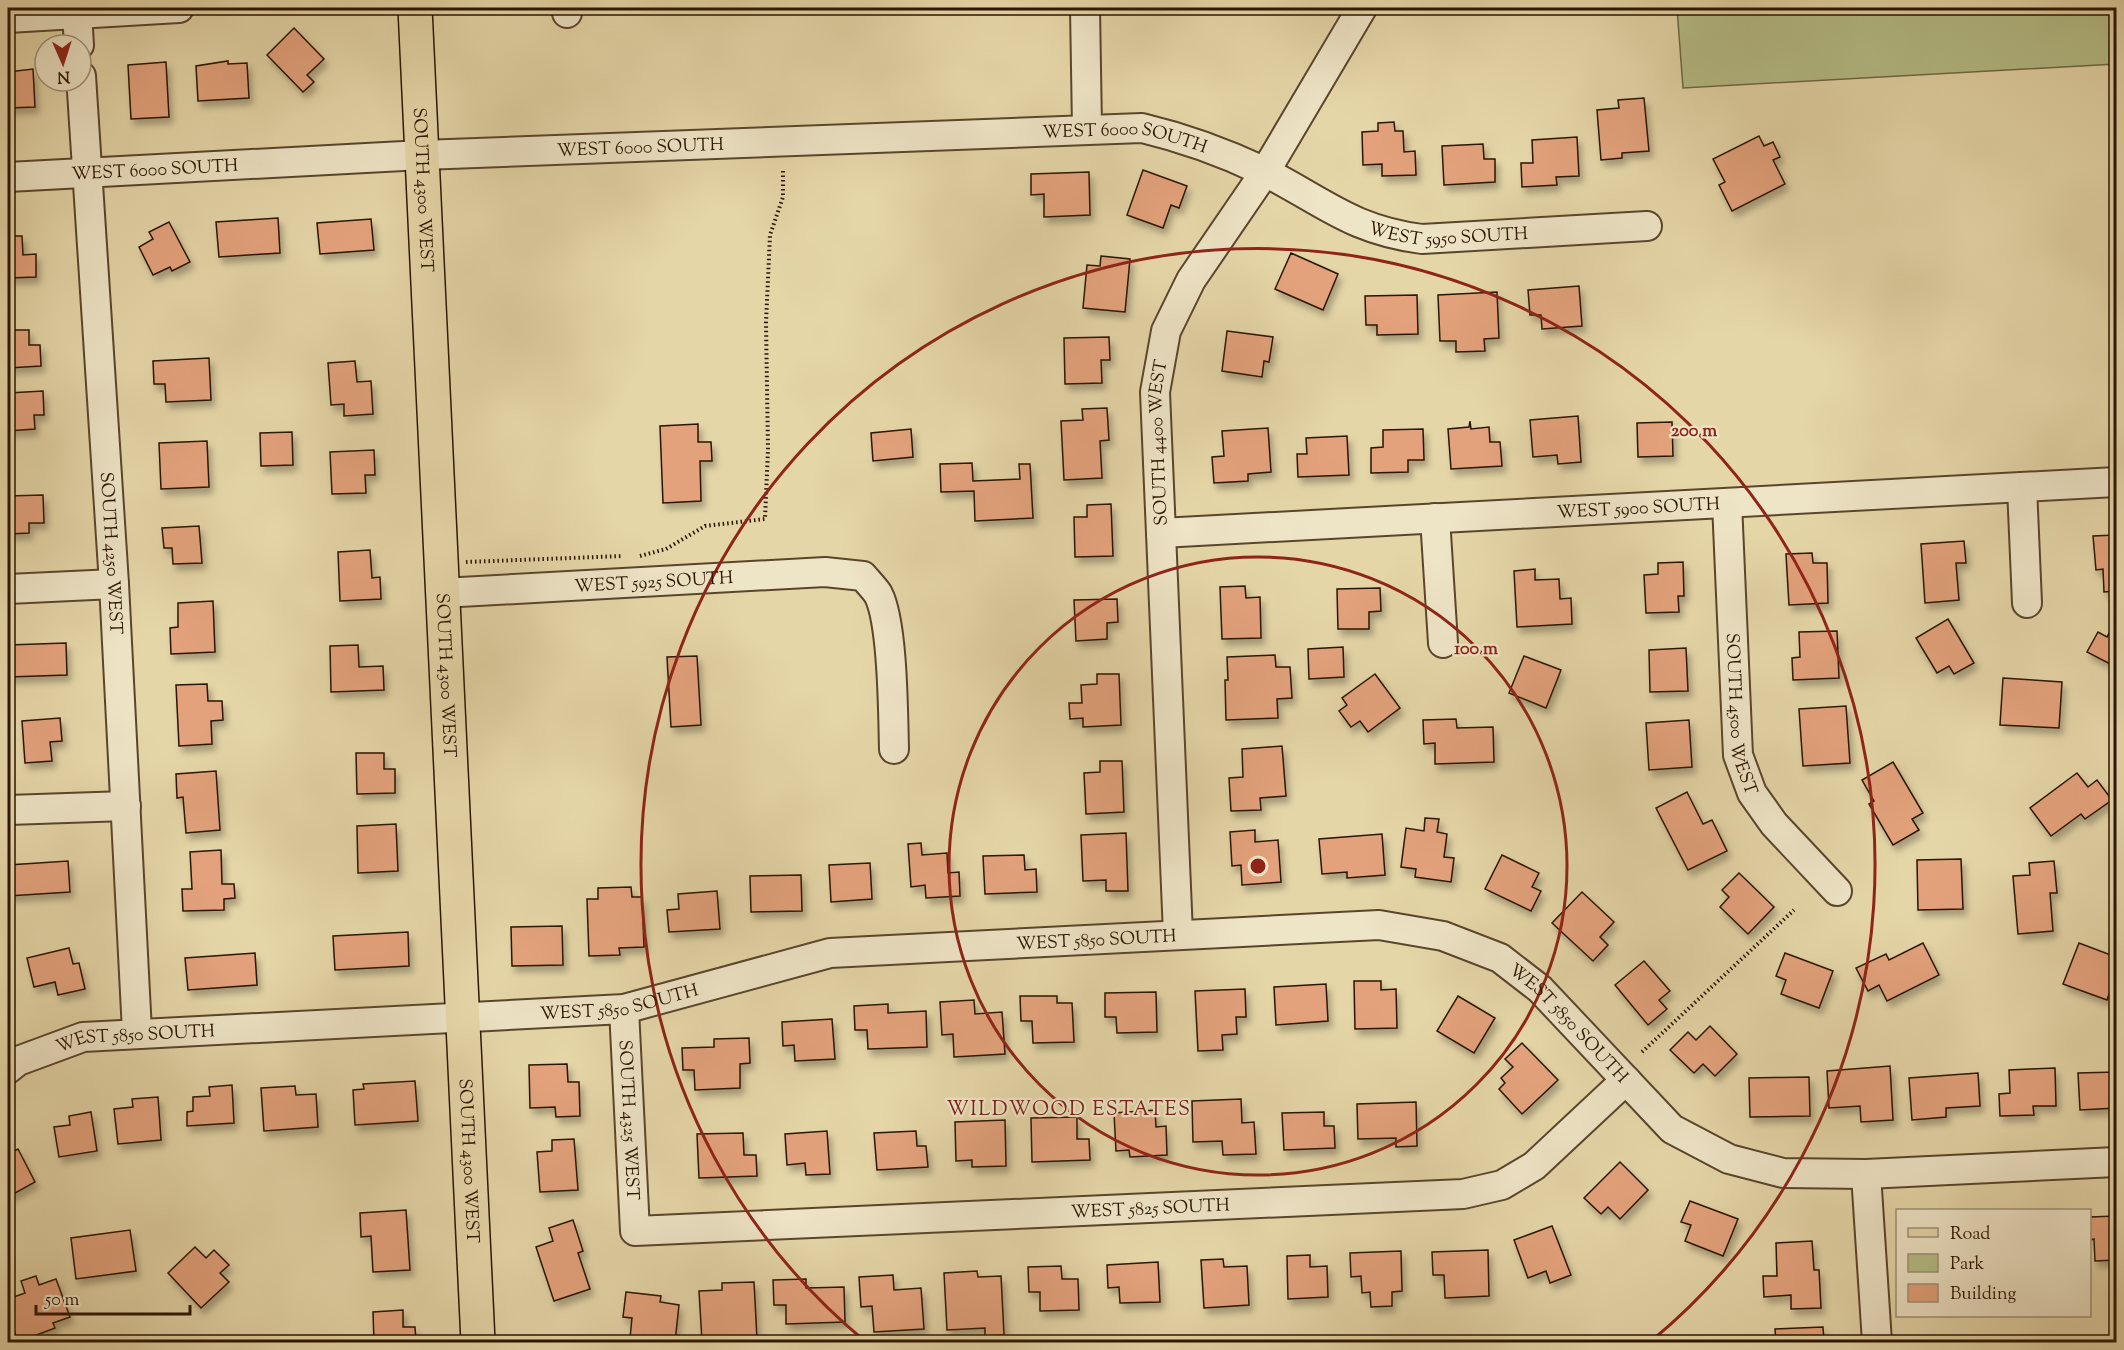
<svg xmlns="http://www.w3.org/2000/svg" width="2124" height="1350" font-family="'Sorts Mill Goudy',serif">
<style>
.green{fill:#b5bd87;stroke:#706944;stroke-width:1.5}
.building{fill:#e3a27b;stroke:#2b1501;stroke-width:1.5;filter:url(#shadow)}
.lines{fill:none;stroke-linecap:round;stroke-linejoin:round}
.minor-casing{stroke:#5a452b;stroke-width:32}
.major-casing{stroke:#2b1501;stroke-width:36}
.path{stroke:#2b1501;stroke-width:4;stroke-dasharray:1.5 3;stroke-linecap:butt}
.minor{stroke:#eee4c6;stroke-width:28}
.major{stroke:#e5d6a8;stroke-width:33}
.ring{fill:none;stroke:#8f2418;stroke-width:3}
.labels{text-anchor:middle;stroke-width:4.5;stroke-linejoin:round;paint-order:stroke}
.street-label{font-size:18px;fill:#2b1501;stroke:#eee4c6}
.neighbourhood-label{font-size:20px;letter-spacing:1.5px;fill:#7a1f14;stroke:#eee4c6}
.centre{fill:#8f2418;stroke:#eee4c6;stroke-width:3}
.ring-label{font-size:18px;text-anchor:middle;font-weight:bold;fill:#8f2418;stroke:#eee4c6;stroke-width:4.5;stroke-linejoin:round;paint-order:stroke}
</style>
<defs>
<filter id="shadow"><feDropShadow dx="3.5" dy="6" stdDeviation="3" flood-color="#0004"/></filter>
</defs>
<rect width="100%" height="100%" fill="#e5d6a8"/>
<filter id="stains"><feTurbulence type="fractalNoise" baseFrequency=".00333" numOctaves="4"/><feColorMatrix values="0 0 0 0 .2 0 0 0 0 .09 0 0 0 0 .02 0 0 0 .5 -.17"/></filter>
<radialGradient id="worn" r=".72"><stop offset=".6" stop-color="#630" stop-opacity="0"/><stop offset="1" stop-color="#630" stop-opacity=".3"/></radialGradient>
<polygon class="green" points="1677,8 2116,8 2116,64 1683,88"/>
<g class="building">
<polygon points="294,28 324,59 307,75 314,82 303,92 267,55"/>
<polygon points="228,61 228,64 247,63 249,98 198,101 196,66"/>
<polygon points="166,62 169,117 131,119 128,65"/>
<polygon points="33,69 35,107 8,108 8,72"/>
<polygon points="1644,98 1649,151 1622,153 1622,158 1601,160 1597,110 1619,108 1618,100"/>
<polygon points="1394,122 1395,131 1403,131 1404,152 1415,151 1416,175 1382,176 1382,164 1363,165 1362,132 1378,131 1378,123"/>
<polygon points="1759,136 1764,146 1773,142 1780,157 1773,160 1785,184 1732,211 1719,185 1725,182 1713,159"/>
<polygon points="1577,137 1579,176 1556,177 1557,185 1522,187 1521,163 1533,163 1532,140"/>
<polygon points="1483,144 1484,159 1495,159 1495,182 1444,185 1442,146"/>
<polygon points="1143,170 1187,186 1179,208 1171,205 1163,228 1127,215"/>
<polygon points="1089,172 1090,215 1044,217 1044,194 1031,195 1031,174"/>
<polygon points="278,218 280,253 219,257 216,222"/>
<polygon points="371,219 374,250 320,254 317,223"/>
<polygon points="169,222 190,262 172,271 170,267 153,275 139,247 153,239 149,232"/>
<polygon points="8,236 22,236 23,255 36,254 36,277 8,278"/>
<polygon points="1291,253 1338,274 1323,310 1275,289"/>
<polygon points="1101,256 1130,259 1125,312 1083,308 1087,265 1100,266"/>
<polygon points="1579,286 1582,326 1542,329 1541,315 1530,315 1528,290"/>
<polygon points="1497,292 1499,338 1484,339 1485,351 1456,352 1456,341 1440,341 1438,295"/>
<polygon points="1417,295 1418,334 1377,335 1377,325 1366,325 1365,296"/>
<polygon points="8,330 29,330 29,345 40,345 41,366 8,368"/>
<polygon points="1227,331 1273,337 1269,362 1264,361 1262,377 1222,371"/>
<polygon points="1109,337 1110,360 1101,360 1102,383 1065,384 1064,338"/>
<polygon points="209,358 211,400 166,402 165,384 154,384 153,361"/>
<polygon points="355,361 357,382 371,381 373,414 344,416 344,404 331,405 328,363"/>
<polygon points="43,391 44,415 34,415 35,429 8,431 8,393"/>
<polygon points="1107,408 1109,440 1100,441 1102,478 1064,480 1061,421 1083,420 1082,409"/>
<polygon points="1578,416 1581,462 1558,464 1557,455 1533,457 1530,420"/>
<polygon points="1470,421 1471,429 1489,427 1490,442 1500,442 1502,466 1451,469 1448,429 1469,427"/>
<polygon points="1672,422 1673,456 1638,457 1637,423"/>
<polygon points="698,424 698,442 711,442 712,461 700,461 701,501 663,503 660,426"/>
<polygon points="1268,428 1271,472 1248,474 1248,481 1214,483 1212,457 1224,456 1222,431"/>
<polygon points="911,429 913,457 873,461 871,433"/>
<polygon points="1423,429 1424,460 1408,460 1408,472 1371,473 1371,448 1383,447 1383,430"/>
<polygon points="292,432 293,465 261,466 260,433"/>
<polygon points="1347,436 1349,475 1298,477 1297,454 1307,454 1306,438"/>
<polygon points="207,441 209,487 161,489 159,443"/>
<polygon points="374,450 375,475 365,475 366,493 332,494 330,452"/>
<polygon points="972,463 973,481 1020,479 1019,464 1030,464 1033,518 975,521 974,491 941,492 940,464"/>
<polygon points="43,495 44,523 29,523 29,533 8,534 8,496"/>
<polygon points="1111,504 1113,556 1075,557 1074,517 1087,517 1087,505"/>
<polygon points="199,526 202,563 173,564 172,548 164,548 162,528"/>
<polygon points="2116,535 2116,591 2104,592 2103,569 2096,570 2093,536"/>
<polygon points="1964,541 1966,563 1956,563 1959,600 1925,603 1921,544"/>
<polygon points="370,550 372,578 380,577 381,599 340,601 338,552"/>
<polygon points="1812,553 1813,563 1827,563 1828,603 1789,605 1786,554"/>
<polygon points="1683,562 1684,596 1678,596 1679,612 1646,613 1644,575 1658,574 1658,563"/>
<polygon points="1535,569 1535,580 1559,579 1560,599 1571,598 1572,624 1517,627 1514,571"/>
<polygon points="1245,586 1246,598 1260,597 1261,638 1222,639 1220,587"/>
<polygon points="1380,588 1381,611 1369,612 1369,629 1338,629 1337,589"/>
<polygon points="1117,599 1118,622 1107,623 1107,639 1076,641 1074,600"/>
<polygon points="213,601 215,652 171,654 170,628 178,627 178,603"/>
<polygon points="1948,619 1974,663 1954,674 1949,666 1937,673 1916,638"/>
<polygon points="2116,619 2116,667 2087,652 2098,632 2107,637"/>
<polygon points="1837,631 1839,678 1793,680 1792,658 1800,657 1799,632"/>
<polygon points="66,643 67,675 8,677 8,645"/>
<polygon points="358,645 359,667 383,666 384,690 331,692 330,646"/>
<polygon points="1343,647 1344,677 1309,679 1308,649"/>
<polygon points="1686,648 1688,691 1650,692 1649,650"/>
<polygon points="1275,655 1276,667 1290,667 1292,698 1277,699 1278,718 1226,720 1225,680 1228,680 1227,657"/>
<polygon points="697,656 701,725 671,727 667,657"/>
<polygon points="1524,656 1561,670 1546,708 1509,693"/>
<polygon points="1097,674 1119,674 1121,725 1083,727 1083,718 1070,719 1069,703 1082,703 1081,685 1097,684"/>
<polygon points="1375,674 1400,708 1368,732 1360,721 1351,727 1339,711 1347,705 1342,698"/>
<polygon points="2003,678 2062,682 2059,728 2000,725"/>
<polygon points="207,684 208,701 222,701 223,720 211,721 212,744 179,746 176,685"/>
<polygon points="1846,706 1850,763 1803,766 1799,709"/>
<polygon points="60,718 62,741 50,742 52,761 25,763 22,721"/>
<polygon points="1456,719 1457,728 1493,727 1494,762 1435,764 1435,743 1424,744 1423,720"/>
<polygon points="1689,720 1692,767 1649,770 1646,723"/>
<polygon points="1282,746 1286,796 1260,798 1261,810 1231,811 1229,778 1243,777 1242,749"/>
<polygon points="356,753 384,753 384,769 395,769 395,793 357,794"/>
<polygon points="1100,761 1122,761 1124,812 1086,814 1084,773 1100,772"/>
<polygon points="1893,762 1923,813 1912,819 1919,830 1893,845 1869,804 1874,801 1862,780"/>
<polygon points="216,771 220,830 186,833 183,797 177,798 176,774"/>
<polygon points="2077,773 2088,787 2097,780 2112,800 2085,819 2081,814 2051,836 2030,808"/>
<polygon points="1687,792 1703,824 1712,820 1727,851 1688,870 1656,808"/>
<polygon points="1425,818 1439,819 1437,832 1447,834 1444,857 1454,858 1451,882 1415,877 1416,869 1401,867 1406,828 1424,831"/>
<polygon points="396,824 398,871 358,873 357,826"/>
<polygon points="1255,830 1255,842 1278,840 1281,882 1242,885 1241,865 1232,866 1230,832"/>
<polygon points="1126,833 1128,891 1106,891 1106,880 1083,881 1081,835"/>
<polygon points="1382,834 1385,875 1347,878 1347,872 1322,874 1319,839"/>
<polygon points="921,843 922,855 947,853 948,873 959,872 960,896 926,898 925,885 911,887 908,844"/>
<polygon points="221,850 222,884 234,884 235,898 224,899 224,910 183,911 182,889 192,889 190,852"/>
<polygon points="1024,855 1025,870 1036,869 1037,892 985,894 983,856"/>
<polygon points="1502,855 1539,873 1532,887 1541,891 1531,911 1485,889"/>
<polygon points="1961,859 1963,909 1918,910 1917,860"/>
<polygon points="68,861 70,892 8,896 8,865"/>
<polygon points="2054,861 2057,893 2050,893 2053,931 2018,934 2013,876 2030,875 2029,863"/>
<polygon points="870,863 872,899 831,902 829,865"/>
<polygon points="1739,873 1774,907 1748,934 1720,907 1729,897 1722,890"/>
<polygon points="801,875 802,911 751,912 750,876"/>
<polygon points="631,887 632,897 642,897 644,947 619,948 620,955 589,956 587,899 598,899 598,888"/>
<polygon points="717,891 720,929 669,932 667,910 679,909 678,894"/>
<polygon points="1582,892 1614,922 1600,937 1608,945 1593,961 1552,923"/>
<polygon points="562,926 563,965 512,966 511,927"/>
<polygon points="408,932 409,966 335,970 333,936"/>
<polygon points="1923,943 1939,975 1887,1001 1879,985 1868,991 1856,968 1886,954 1889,960"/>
<polygon points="2079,943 2116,957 2116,974 2107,1000 2063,984"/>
<polygon points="69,948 73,964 79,963 85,989 58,995 55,982 34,987 27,958"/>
<polygon points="255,953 257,985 188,990 185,958"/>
<polygon points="1785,953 1833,971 1819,1008 1781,994 1786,980 1776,976"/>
<polygon points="1644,961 1670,991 1659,1000 1667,1009 1648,1025 1615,985"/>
<polygon points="1354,981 1381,981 1381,990 1396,989 1397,1028 1355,1029"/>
<polygon points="1326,984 1328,1021 1276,1025 1274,987"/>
<polygon points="1245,989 1246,1017 1236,1017 1237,1034 1222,1035 1223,1050 1198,1051 1195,991"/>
<polygon points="1156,992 1157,1032 1117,1033 1116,1017 1105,1017 1105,993"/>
<polygon points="1020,996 1057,996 1057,1003 1072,1003 1074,1042 1033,1043 1032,1021 1021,1021"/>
<polygon points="1458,996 1495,1018 1474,1053 1437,1031"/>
<polygon points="974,1000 975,1014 1002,1012 1005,1054 954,1057 953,1034 942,1035 940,1002"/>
<polygon points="888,1004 888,1013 926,1011 927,1047 868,1049 867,1030 855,1030 854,1006"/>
<polygon points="832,1019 835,1059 795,1061 794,1045 783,1046 782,1022"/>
<polygon points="1710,1026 1737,1054 1715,1076 1703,1064 1694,1073 1670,1050 1688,1032 1696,1040"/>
<polygon points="749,1038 750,1063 740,1064 740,1088 695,1090 694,1070 683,1070 682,1048 714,1047 714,1039"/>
<polygon points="1522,1043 1558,1080 1522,1114 1499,1089 1505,1083 1501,1078 1513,1067 1505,1059"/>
<polygon points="567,1064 568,1082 579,1082 580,1116 556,1117 555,1107 530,1108 529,1065"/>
<polygon points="1890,1066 1893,1120 1861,1122 1860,1106 1829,1108 1827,1071"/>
<polygon points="2055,1068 2056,1106 2033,1106 2034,1115 2000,1116 1999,1094 2010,1093 2009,1070"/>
<polygon points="2116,1072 2116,1108 2080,1110 2078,1073"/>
<polygon points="1978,1073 1980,1106 1946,1108 1946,1117 1912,1120 1909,1078"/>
<polygon points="1809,1077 1810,1116 1750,1117 1749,1078"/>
<polygon points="415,1081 418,1121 355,1125 353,1090 364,1089 363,1084"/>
<polygon points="232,1085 234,1123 187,1126 187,1112 193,1111 193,1097 210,1096 209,1087"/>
<polygon points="295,1086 296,1095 316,1094 318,1127 264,1131 261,1088"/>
<polygon points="158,1097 161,1140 118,1144 114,1109 133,1107 132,1099"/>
<polygon points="1241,1099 1242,1123 1254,1122 1256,1154 1223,1155 1222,1141 1193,1142 1192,1101"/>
<polygon points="1416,1102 1417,1146 1396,1147 1396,1138 1358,1139 1357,1104"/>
<polygon points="1155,1110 1156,1127 1166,1126 1167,1155 1130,1157 1129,1150 1116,1151 1114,1113"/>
<polygon points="91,1112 97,1151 59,1157 54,1127 70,1125 69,1116"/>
<polygon points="1324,1112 1324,1126 1334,1126 1335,1148 1284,1150 1282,1113"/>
<polygon points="1077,1117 1077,1139 1089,1139 1090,1160 1032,1162 1031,1118"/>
<polygon points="1005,1120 1006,1166 972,1167 972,1160 956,1161 955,1122"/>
<polygon points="827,1131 830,1174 806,1175 805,1163 787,1165 785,1134"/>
<polygon points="916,1131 917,1146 926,1146 928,1167 877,1170 874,1133"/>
<polygon points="743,1133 744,1155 756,1155 757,1176 699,1178 697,1134"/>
<polygon points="574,1139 578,1190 540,1192 537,1152 552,1151 552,1140"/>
<polygon points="18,1149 35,1182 8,1197 8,1154"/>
<polygon points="1620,1162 1648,1190 1620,1219 1608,1207 1601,1214 1584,1198"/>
<polygon points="1690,1201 1738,1219 1723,1256 1685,1241 1691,1225 1681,1222"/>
<polygon points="406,1210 410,1270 373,1272 371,1236 361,1237 360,1213"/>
<polygon points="2116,1216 2116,1260 2095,1261 2094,1239 2090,1240 2090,1217"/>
<polygon points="573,1220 583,1251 578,1253 590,1289 554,1301 536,1247 553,1241 549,1228"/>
<polygon points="1552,1226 1571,1275 1550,1283 1546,1271 1528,1278 1514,1240"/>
<polygon points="130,1230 136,1271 76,1279 71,1238"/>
<polygon points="1812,1241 1814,1270 1819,1270 1821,1308 1791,1309 1791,1295 1764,1297 1763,1276 1777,1276 1776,1243"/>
<polygon points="195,1247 206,1258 214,1250 229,1265 220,1273 229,1282 201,1308 168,1273"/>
<polygon points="1488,1250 1489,1296 1445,1298 1444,1275 1433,1275 1432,1252"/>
<polygon points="1401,1251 1402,1291 1392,1292 1392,1306 1371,1307 1370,1292 1362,1293 1361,1276 1351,1277 1350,1253"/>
<polygon points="1310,1255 1310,1267 1327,1266 1328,1297 1288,1299 1287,1256"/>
<polygon points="1223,1259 1224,1267 1247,1266 1249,1305 1204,1308 1201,1260"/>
<polygon points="1158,1262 1160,1302 1120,1303 1119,1287 1108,1288 1107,1265"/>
<polygon points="1061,1266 1062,1279 1078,1279 1079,1310 1040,1311 1040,1292 1029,1292 1028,1267"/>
<polygon points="977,1271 978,1277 1001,1276 1004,1335 985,1336 985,1328 947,1330 944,1273"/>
<polygon points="893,1275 894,1290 921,1288 924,1329 874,1332 872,1306 861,1307 859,1277"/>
<polygon points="36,1276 39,1285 56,1279 70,1317 53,1323 55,1328 18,1342 8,1312 8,1299 25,1293 21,1281"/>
<polygon points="806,1279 806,1288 844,1287 845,1322 786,1324 786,1305 774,1305 773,1280"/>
<polygon points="754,1282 757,1339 702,1341 699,1291 722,1290 722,1283"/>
<polygon points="626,1292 661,1296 660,1302 679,1305 675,1342 630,1338 632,1318 623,1317"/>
<polygon points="403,1310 403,1327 415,1327 416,1342 374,1342 373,1312"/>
<polygon points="1823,1327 1824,1342 1776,1342 1775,1329"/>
</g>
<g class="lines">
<defs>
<g id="minor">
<polyline points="567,8 567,13"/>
<polyline points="1085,8 1087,128"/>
<polyline points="77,14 79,45"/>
<polyline points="8,18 179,8"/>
<path id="s1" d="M81,76L114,584L137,1032"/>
<path id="s2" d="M8,177L422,155L1142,128C1184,138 1223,152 1263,171C1323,201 1351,230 1422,239L1647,226"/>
<polyline points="2022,487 2027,603"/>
<path id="s3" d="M1727,503L1738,755L1752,793L1774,824L1837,891"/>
<polyline points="1435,518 1443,643"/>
<path id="s4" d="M1161,533L2116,482"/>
<polyline points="8,589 114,584"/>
<path id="s5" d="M442,593L825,572L863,576C868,582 874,588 878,594C893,622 893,714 894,749"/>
<polyline points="8,810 126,806"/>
<path id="s6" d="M1178,934L1155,392L1166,331L1191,280L1265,172L1362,8"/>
<path id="s7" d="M624,1009L635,1231L1463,1194L1502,1185L1534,1166L1626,1080"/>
<path id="s8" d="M8,1069L18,1061L83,1037L624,1009L830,953L1379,925L1443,936L1500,958L1540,989L1672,1129L1729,1159L1783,1173L1866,1174L2116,1162"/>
<polyline points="1866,1174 1877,1342"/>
</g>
<g id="major">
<path id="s9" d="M415,8L478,1342"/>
</g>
</defs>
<use href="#minor" class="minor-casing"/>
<use href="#major" class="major-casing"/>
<g class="path">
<polyline points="640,556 666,549 705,526 765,519 768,450 766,323 770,235 783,197 783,169"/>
<polyline points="466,562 623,556"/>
<polyline points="1642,1052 1794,910"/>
</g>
<use href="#minor" class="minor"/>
<use href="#major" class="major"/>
</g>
<g class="ring">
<circle cx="1258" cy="866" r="309"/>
<path d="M866 1342A617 617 0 1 1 1650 1342"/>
</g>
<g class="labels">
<g class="street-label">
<text dy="6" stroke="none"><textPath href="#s2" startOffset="1119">WEST 6000 SOUTH</textPath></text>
<text dy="6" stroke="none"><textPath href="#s2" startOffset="633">WEST 6000 SOUTH</textPath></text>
<text dy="6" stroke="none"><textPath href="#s2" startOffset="147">WEST 6000 SOUTH</textPath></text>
<text dy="6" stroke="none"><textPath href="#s9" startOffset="182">SOUTH 4300 WEST</textPath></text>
<text dy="6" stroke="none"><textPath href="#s2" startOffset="1464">WEST 5950 SOUTH</textPath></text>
<text dy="6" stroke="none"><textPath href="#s6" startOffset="492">SOUTH 4400 WEST</textPath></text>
<text dy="6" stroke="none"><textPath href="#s4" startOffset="478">WEST 5900 SOUTH</textPath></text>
<text dy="6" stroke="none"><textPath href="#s1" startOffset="478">SOUTH 4250 WEST</textPath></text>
<text dy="6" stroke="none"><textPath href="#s5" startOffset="212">WEST 5925 SOUTH</textPath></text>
<text dy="6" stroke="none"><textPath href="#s9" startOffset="668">SOUTH 4300 WEST</textPath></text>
<text dy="6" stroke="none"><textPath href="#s3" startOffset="212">SOUTH 4500 WEST</textPath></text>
<text dy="6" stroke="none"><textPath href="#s8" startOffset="1104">WEST 5850 SOUTH</textPath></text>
<text dy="6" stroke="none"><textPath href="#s8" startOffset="620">WEST 5850 SOUTH</textPath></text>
<text dy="6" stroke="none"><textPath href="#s8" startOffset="1608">WEST 5850 SOUTH</textPath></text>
<text dy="6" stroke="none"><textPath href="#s8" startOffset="134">WEST 5850 SOUTH</textPath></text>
<text dy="6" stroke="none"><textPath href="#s7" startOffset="111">SOUTH 4325 WEST</textPath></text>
<text dy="6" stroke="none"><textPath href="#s9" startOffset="1154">SOUTH 4300 WEST</textPath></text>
<text dy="6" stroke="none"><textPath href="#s7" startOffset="738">WEST 5825 SOUTH</textPath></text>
</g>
<g class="neighbourhood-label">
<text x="1069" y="1115">WILDWOOD ESTATES</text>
</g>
</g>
<circle cx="1258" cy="866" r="9" class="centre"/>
<g class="ring-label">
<text x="1694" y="436">200 m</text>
<text x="1476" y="654">100 m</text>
</g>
<rect width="2124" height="1350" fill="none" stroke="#e5d6a8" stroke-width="30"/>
<rect x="9" y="9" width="2106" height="1332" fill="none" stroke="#2b1501" stroke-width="3"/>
<rect x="15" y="15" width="2094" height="1320" fill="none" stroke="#2b1501" stroke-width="1.5"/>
<rect x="1896" y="1209" width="195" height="108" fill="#eee4c6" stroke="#a09177" stroke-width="1.5"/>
<rect x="1908" y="1228" width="30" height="9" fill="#e5d6a8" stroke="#a09177" stroke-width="1.5"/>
<text x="1950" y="1239" font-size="18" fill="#2b1501">Road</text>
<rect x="1908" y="1254" width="30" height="18" fill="#b5bd87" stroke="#a09177" stroke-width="1.5"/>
<text x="1950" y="1269" font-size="18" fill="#2b1501">Park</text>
<rect x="1908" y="1284" width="30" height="18" fill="#e3a27b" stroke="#a09177" stroke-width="1.5"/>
<text x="1950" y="1299" font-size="18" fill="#2b1501">Building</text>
<g transform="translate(63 63) rotate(177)"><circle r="28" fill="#eee4c6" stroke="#a09177" stroke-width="1.5"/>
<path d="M0-4.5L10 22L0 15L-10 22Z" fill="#8f2418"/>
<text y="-9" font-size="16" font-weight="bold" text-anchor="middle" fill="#2b1501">N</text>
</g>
<path d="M36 1305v9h154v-9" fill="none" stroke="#2b1501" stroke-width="3"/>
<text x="45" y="1305" font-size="18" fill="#2b1501" stroke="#eee4c6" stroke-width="4.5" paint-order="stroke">50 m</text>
<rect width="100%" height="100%" filter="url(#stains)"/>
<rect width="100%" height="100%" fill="url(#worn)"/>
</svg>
